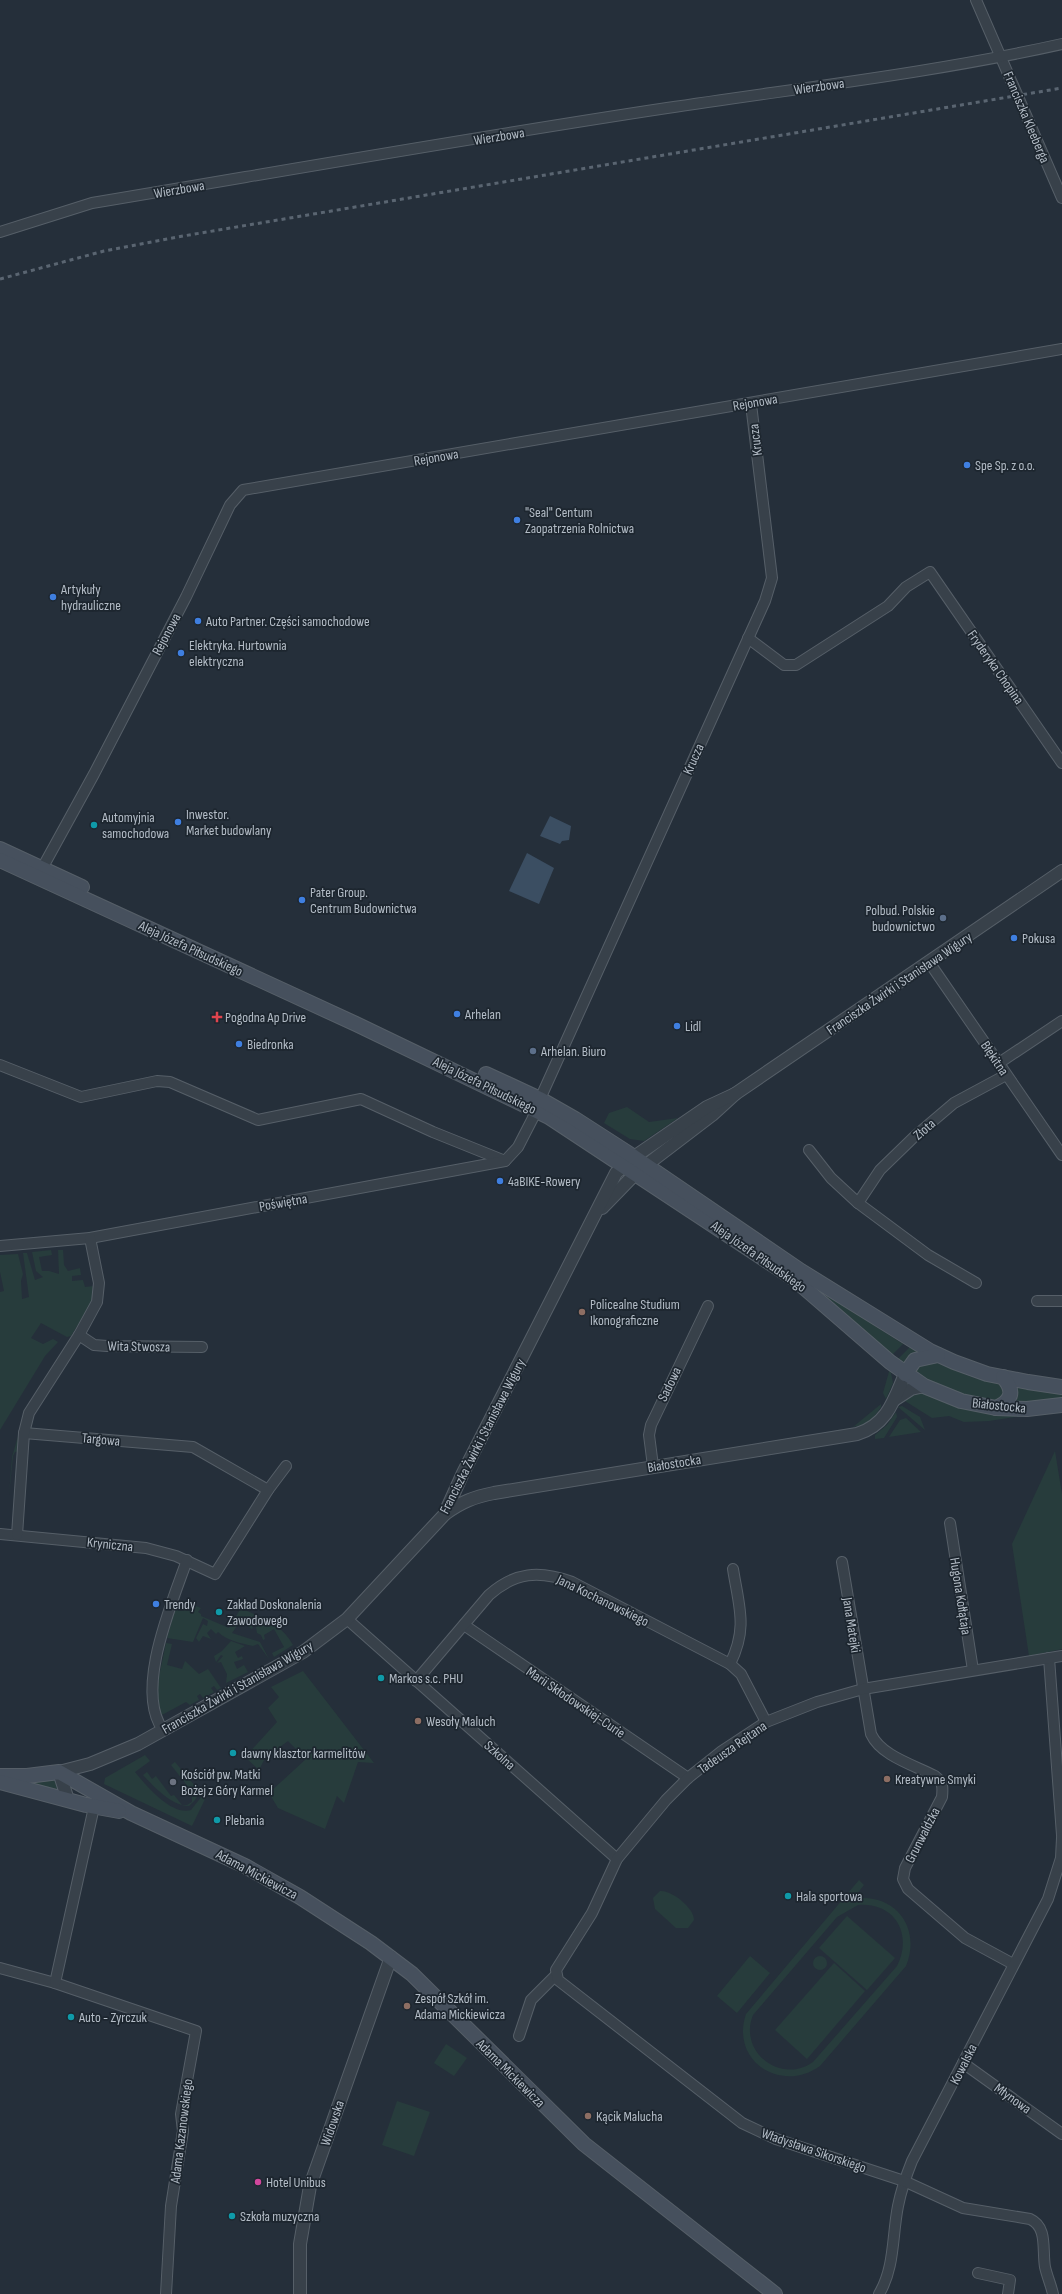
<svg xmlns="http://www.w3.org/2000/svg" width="1062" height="2294" font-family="'Sofia Sans Condensed',sans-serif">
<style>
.green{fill:#273c3c;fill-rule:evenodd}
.water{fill:#3b4e62}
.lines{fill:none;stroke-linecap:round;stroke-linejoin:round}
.minor-casing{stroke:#565f68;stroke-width:12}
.tertiary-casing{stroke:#565f68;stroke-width:14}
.secondary-casing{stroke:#565f68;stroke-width:16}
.minor{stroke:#38414a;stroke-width:10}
.tertiary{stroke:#38414a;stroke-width:12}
.secondary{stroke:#46505d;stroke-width:14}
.rail{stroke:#5a6571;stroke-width:3;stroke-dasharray:4 4;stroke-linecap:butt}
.shop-dot{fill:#3f7fe0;stroke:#1d262f;stroke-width:1.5}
.culture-dot{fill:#0f9aa8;stroke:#1d262f;stroke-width:1.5}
.service-dot{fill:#5c6f8a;stroke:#1d262f;stroke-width:1.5}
.health-dot{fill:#e0444e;stroke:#1d262f;stroke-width:1.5}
.education-dot{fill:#8d6e63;stroke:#1d262f;stroke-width:1.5}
.worship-dot{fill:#6b7280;stroke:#1d262f;stroke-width:1.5}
.hotel-dot{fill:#d1479c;stroke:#1d262f;stroke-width:1.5}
.labels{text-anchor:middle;stroke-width:3.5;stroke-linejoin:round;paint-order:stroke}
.street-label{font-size:14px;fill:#b3bcc6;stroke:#1d262f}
.poi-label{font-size:14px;fill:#b3bcc6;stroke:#1d262f;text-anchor:start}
</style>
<rect width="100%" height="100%" fill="#252f3a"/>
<g class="green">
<polygon points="627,1107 649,1122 678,1118 644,1141 630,1139 604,1123 609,1113"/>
<polygon points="51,1250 52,1255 39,1257 42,1271 49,1271 59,1274 58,1250 63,1250 64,1265 68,1271 80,1268 81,1275 72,1276 72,1281 83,1280 85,1287 93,1286 92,1299 90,1305 71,1336 67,1337 41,1323 31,1338 43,1344 53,1339 58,1342 45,1356 0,1430 0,1292 4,1291 0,1272 0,1255 18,1254 23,1274 21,1281 22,1299 29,1297 23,1253 27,1253 35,1280 43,1277 36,1271 32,1252"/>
<polygon points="819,1290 903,1344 892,1355"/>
<polygon points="910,1347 917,1351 903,1365 897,1360"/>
<path d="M934,1362L974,1378L997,1383L1002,1387L1003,1395L997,1402C969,1398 939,1390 916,1373L917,1365Z"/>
<polygon points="890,1368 893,1383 886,1399 883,1393"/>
<polygon points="1017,1387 1062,1393 1062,1398 1014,1404 1018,1396"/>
<polygon points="922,1392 1035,1414 989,1421 964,1422 949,1416 932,1418 905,1401 906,1396"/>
<path d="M881,1404V1407C874,1418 867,1425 853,1427Z"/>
<polygon points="902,1406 920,1417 925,1430 898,1407"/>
<polygon points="896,1412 897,1417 884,1438 875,1439 875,1435 887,1425"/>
<polygon points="906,1418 921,1432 889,1437 900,1420"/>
<polygon points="18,1436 22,1436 20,1451 15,1452 13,1456 9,1495 12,1457"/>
<polygon points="1055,1451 1062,1494 1062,1649 1029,1656 1012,1544"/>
<path d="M193,1605L201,1608L198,1612L201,1614V1616L229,1628L241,1608C261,1618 282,1624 293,1645L274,1657L272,1653L284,1647L274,1629L264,1635L265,1639L263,1640L261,1635L257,1633L256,1627L253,1626L252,1629L246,1625L247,1622L242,1619L232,1633L260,1642L269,1659L258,1644L253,1646C241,1643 227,1641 218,1632L216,1634L211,1629L207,1633L211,1639L203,1636L199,1642L196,1638L203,1624L207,1626L208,1621L203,1618L193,1642L167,1638L175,1609L182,1610L185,1608L191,1610Z"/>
<polygon points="231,1641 245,1646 235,1652 238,1658 242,1656 243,1659 234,1662 237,1669 244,1665 248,1672 226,1683 227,1674 221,1662 217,1663 223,1656 221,1655 216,1662 214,1656 222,1651"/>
<polygon points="166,1643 172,1644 167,1665 182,1669 185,1661 199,1674 208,1669 221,1688 217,1690 214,1686 211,1688 214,1692 203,1698 200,1694 197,1696 199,1700 190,1705 186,1702 160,1716 157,1686"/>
<polygon points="303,1671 374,1763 358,1762 344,1803 337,1796 325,1829 278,1808 269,1793 306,1759 288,1741 265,1758 259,1770 245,1757 277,1722 268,1708 279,1697 271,1687"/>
<path d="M145,1755L150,1761L135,1772C146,1786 172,1816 191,1810L202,1796L208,1793L192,1826L104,1784L105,1778Z"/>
<path d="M175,1762L200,1792L195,1800L189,1806C172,1806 154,1787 143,1775L147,1772L152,1779L156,1776L171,1796L174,1795L182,1805H187L192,1802V1795L186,1784L171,1765Z"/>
<polygon points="49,1779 57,1782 59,1794 16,1781"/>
<path d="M859,1880L864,1885L853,1899C894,1892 922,1927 906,1966L820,2066C781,2094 730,2061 746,2014ZM858,1905C895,1902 913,1934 897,1966L813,2062C781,2085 738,2052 753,2015L837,1917Z"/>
<path d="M660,1891C672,1890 694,1908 694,1920L688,1928H676L655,1909L653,1898Z"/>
<polygon points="847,1916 895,1958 867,1990 819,1948"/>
<polygon points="750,1956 770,1973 737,2013 717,1996"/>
<circle cx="820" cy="1963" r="7"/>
<polygon points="834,1963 865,1991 807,2059 775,2030"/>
<polygon points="446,2044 467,2058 454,2076 434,2063"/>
<polygon points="397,2101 430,2112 414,2156 382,2145"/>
</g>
<g class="water">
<polygon points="550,816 571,826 569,840 562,841 560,844 540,836"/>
<polygon points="527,853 554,868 539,904 509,891"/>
</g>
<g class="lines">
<defs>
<g id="minor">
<polyline points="976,0 1062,198"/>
<path d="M0,232L92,203C283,171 475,137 667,108C799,88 932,73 1062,44"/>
<polyline points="748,638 784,665 796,665 888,606 906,587 930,572 1062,763"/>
<polyline points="39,874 94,774 186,597 230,505 243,490 1062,349"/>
<polyline points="929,962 1062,1155"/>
<polyline points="999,1063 1062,1021"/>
<polyline points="0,1065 81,1097 157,1081 170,1082 258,1120 361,1099 433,1132 505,1161"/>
<polyline points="540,1099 765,601 772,578 751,404"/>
<polyline points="809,1150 831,1178 858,1203"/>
<polyline points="0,1246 90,1238 505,1161 518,1147 537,1110"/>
<polyline points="976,1283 928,1255 858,1203 880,1170 914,1137 954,1103 1006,1075"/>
<polyline points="1037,1301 1062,1301"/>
<polyline points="79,1335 94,1345 107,1346 202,1347"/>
<polyline points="653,1466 649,1435 651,1425 708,1306"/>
<polyline points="268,1490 286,1466"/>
<polyline points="950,1523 973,1670"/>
<polyline points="0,1534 146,1548 176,1556 215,1574 268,1490 193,1447 24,1433"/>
<polyline points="17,1535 24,1433 29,1413 79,1335 97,1302 99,1283 90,1238"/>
<path d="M842,1562L871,1734C881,1756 914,1765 935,1776C943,1782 943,1787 942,1797L905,1868L903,1879L908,1889L965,1938L1013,1964"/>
<polyline points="347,1619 617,1859"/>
<polyline points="464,1625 688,1778"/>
<polyline points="1049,1658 1062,1835"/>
<path d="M730,1664C748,1628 739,1607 733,1569"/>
<path d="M416,1681L489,1595C515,1572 539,1570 572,1582L730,1664L741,1674L766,1722"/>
<path d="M163,1730C134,1690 172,1603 187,1560"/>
<polyline points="0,1968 55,1983 196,2031 181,2114 183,2131 171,2206 166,2294"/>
<polyline points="55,1983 94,1807"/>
<polyline points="519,2036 531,2000 556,1975"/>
<polyline points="963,2063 1062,2134"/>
<polyline points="978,2273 1010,2280 1008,2294"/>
<path d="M879,2294C895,2267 892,2236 898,2206C901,2191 906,2176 912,2161L1048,1899L1061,1858L1062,1838"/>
<path d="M1053,2294C1051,2285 1047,2276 1045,2267C1042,2250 1048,2227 1030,2219L963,2208L904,2181L776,2139L742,2123L558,1980L556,1970L592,1913L617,1859L666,1800L688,1778L722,1751L766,1722L817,1702L863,1689L1062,1656"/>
</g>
<g id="tertiary">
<polyline points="602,1208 636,1173 712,1115 735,1094 1062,871"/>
<polyline points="894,1400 911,1389 924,1386"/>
<path d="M445,1514C461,1502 474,1497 494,1493L857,1434C887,1425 894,1400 905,1374"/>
<polyline points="68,1800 59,1772 90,1764 138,1744 303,1652 347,1619 444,1515 463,1473 616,1173 634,1157 707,1107 735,1094"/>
<polyline points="300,2294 300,2244 310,2186 391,1957"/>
</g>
<g id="secondary">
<polyline points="0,849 82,887"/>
<polyline points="0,860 356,1024 549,1117 793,1278 890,1362 924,1386 961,1401 996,1408 1027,1409 1062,1405"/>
<polyline points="486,1074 540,1099 575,1119 634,1157 801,1271 930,1351 954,1362 987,1374 1028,1382 1062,1387"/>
<polyline points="905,1374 915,1360 938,1355"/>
<path d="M996,1408C1012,1401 1015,1391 1003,1377"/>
<polyline points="0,1776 27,1776 59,1772 131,1813 245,1866 300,1897 371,1943 412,1974 584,2144 775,2294"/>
<polyline points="0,1782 86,1805 119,1811"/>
</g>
</defs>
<use href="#minor" class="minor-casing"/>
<use href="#tertiary" class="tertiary-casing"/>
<use href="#secondary" class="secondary-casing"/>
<use href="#minor" class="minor"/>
<use href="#tertiary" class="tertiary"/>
<use href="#secondary" class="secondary"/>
<polyline class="rail" points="0,279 104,251 183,236 1062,88"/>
</g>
<g class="shop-dot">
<circle cx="967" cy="465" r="4"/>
<circle cx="517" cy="520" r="4"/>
<circle cx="53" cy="597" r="4"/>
<circle cx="198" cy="621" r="4"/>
<circle cx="181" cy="653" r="4"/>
<circle cx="178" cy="822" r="4"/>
<circle cx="302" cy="900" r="4"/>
<circle cx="1014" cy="938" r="4"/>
<circle cx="457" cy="1014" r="4"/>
<circle cx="677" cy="1026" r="4"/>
<circle cx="239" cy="1044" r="4"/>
<circle cx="500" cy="1181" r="4"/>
<circle cx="156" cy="1604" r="4"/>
</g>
<g class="culture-dot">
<circle cx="94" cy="825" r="4"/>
<circle cx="219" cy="1612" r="4"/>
<circle cx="381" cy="1678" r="4"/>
<circle cx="233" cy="1753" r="4"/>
<circle cx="217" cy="1820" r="4"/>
<circle cx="788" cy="1896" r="4"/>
<circle cx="71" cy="2017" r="4"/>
<circle cx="232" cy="2216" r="4"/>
</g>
<g class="service-dot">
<circle cx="943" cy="918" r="4"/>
<circle cx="533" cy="1051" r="4"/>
</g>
<path class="health-dot" d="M215 1011h4v4h4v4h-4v4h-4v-4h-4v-4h4z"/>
<g class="education-dot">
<circle cx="582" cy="1312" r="4"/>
<circle cx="418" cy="1721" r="4"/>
<circle cx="887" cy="1779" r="4"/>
<circle cx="407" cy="2006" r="4"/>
<circle cx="588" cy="2116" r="4"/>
</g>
<circle class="worship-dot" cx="173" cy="1782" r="4"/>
<circle class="hotel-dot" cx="258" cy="2182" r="4"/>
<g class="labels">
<g class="street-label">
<text transform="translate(819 86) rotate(-8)" y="5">Wierzbowa</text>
<text transform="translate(1027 117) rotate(67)" y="5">Franciszka Kleeberga</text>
<text transform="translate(499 136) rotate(-9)" y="5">Wierzbowa</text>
<text transform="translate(179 189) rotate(-10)" y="5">Wierzbowa</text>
<text transform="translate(755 402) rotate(-10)" y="5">Rejonowa</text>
<text transform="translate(755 440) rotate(-97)" y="5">Krucza</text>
<text transform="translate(436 457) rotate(-10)" y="5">Rejonowa</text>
<text transform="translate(166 634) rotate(-62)" y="5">Rejonowa</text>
<text transform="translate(996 667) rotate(55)" y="5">Fryderyka Chopina</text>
<text transform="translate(693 759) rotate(-66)" y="5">Krucza</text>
<text transform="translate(191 948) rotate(25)" y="5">Aleja Józefa Piłsudskiego</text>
<text transform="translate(899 983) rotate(-34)" y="5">Franciszka Żwirki i Stanisława Wigury</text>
<text transform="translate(995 1058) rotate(56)" y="5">Błękitna</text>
<text transform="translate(485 1085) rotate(26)" y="5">Aleja Józefa Piłsudskiego</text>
<text transform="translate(924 1129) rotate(-41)" y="5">Złota</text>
<text transform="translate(283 1202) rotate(-10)" y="5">Poświętna</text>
<text transform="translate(759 1256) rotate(35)" y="5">Aleja Józefa Piłsudskiego</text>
<text transform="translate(139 1346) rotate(1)" y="5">Wita Stwosza</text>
<text transform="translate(669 1384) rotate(-64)" y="5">Sadowa</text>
<text transform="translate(999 1405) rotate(6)" y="5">Białostocka</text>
<text transform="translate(482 1436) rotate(-63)" y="5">Franciszka Żwirki i Stanisława Wigury</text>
<text transform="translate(101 1439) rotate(5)" y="5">Targowa</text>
<text transform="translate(674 1463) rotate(-9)" y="5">Białostocka</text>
<text transform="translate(110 1544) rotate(6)" y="5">Kryniczna</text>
<text transform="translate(961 1596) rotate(81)" y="5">Hugona Kołłątaja</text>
<text transform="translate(603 1600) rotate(26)" y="5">Jana Kochanowskiego</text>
<text transform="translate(852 1625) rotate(81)" y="5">Jana Matejki</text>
<text transform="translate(237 1687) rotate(-30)" y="5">Franciszka Żwirki i Stanisława Wigury</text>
<text transform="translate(576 1702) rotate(34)" y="5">Marii Skłodowskiej-Curie</text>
<text transform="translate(732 1747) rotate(-35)" y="5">Tadeusza Rejtana</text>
<text transform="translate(500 1755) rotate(42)" y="5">Szkolna</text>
<text transform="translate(922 1835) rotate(-63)" y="5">Grunwaldzka</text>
<text transform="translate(257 1874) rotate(28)" y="5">Adama Mickiewicza</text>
<text transform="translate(963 2064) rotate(-63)" y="5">Kowalska</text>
<text transform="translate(511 2073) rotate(45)" y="5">Adama Mickiewicza</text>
<text transform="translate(1013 2098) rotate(36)" y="5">Młynowa</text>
<text transform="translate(332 2123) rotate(-71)" y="5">Widowska</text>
<text transform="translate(181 2131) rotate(-83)" y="5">Adama Kazanowskiego</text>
<text transform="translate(814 2150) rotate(19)" y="5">Władysława Sikorskiego</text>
</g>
<g class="poi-label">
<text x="975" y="470">Spe Sp. z o.o.</text>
<text x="525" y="517">"Seal" Centum<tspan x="525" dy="16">Zaopatrzenia Rolnictwa</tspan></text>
<text x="61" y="594">Artykuły<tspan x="61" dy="16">hydrauliczne</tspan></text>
<text x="206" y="626">Auto Partner. Części samochodowe</text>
<text x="189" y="650">Elektryka. Hurtownia<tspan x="189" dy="16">elektryczna</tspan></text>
<text x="186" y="819">Inwestor.<tspan x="186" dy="16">Market budowlany</tspan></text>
<text x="102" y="822">Automyjnia<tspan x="102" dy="16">samochodowa</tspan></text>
<text x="310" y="897">Pater Group.<tspan x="310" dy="16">Centrum Budownictwa</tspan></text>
<text x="935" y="915" text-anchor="end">Polbud. Polskie<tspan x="935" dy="16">budownictwo</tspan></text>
<text x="1022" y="943">Pokusa</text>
<text x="465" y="1019">Arhelan</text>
<text x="225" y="1022">Pogodna Ap Drive</text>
<text x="685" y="1031">Lidl</text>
<text x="247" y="1049">Biedronka</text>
<text x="541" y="1056">Arhelan. Biuro</text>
<text x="508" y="1186">4aBIKE-Rowery</text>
<text x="590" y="1309">Policealne Studium<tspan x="590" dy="16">Ikonograficzne</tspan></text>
<text x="164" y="1609">Trendy</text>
<text x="227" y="1609">Zakład Doskonalenia<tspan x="227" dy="16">Zawodowego</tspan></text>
<text x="389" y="1683">Markos s.c. PHU</text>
<text x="426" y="1726">Wesoły Maluch</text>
<text x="241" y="1758">dawny klasztor karmelitów</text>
<text x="181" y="1779">Kościół pw. Matki<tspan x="181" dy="16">Bożej z Góry Karmel</tspan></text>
<text x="895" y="1784">Kreatywne Smyki</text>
<text x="225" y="1825">Plebania</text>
<text x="796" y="1901">Hala sportowa</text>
<text x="415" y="2003">Zespół Szkół im.<tspan x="415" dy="16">Adama Mickiewicza</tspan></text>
<text x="79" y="2022">Auto - Zyrczuk</text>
<text x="596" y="2121">Kącik Malucha</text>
<text x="266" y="2187">Hotel Unibus</text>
<text x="240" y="2221">Szkoła muzyczna</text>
</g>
</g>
</svg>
